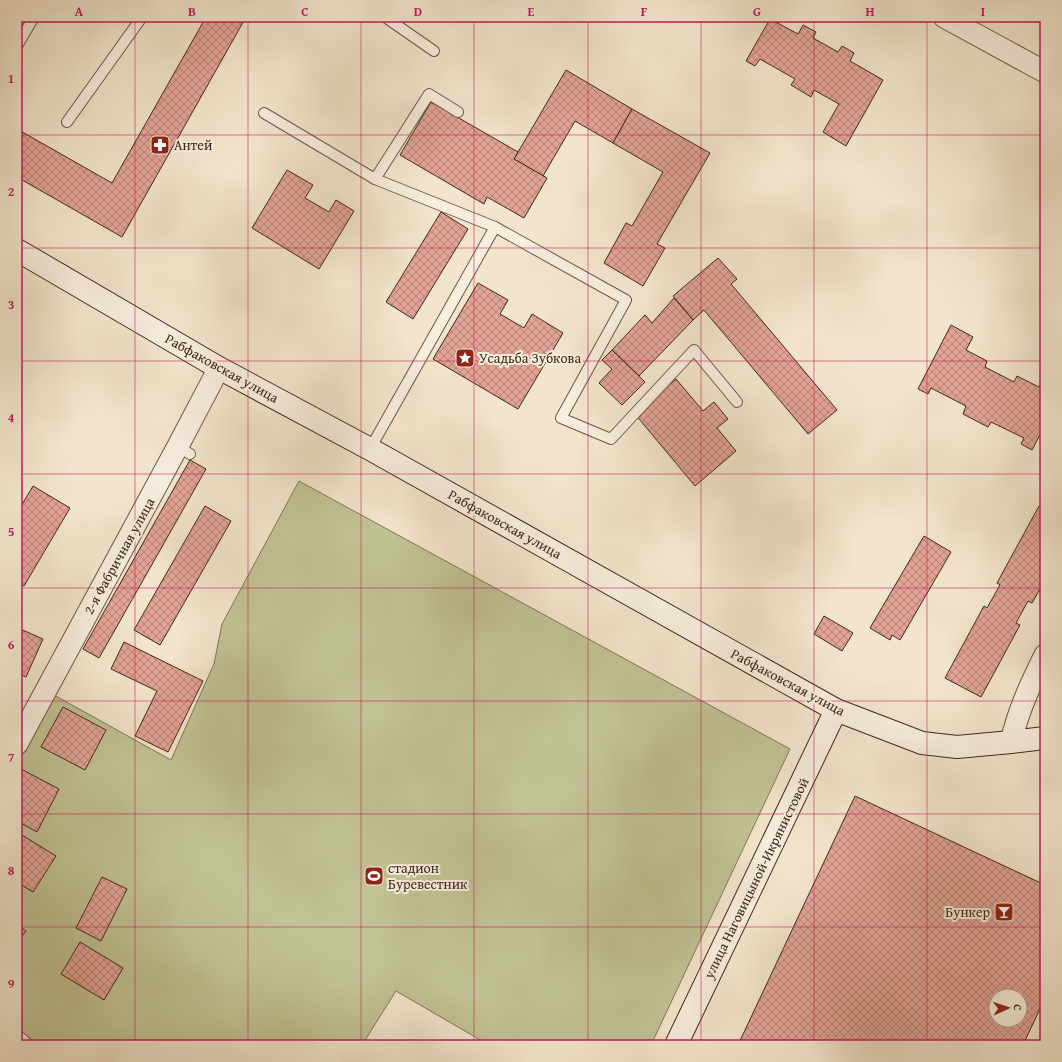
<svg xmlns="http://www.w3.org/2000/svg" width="1062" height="1062" font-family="'Gentium Book Plus',serif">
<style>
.pitch{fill:#c1c394;stroke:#807655}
.building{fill:url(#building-cross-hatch);stroke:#402816;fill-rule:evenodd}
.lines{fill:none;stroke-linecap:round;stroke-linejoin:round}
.lane-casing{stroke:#6d5744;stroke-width:12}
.street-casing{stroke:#6d5744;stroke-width:23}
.secondary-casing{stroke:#402816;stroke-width:24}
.lane{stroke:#f7eede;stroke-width:10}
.street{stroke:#f7eede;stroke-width:21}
.secondary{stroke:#f7eede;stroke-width:22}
.grid{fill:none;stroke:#c2185b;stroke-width:1;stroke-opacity:0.55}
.labels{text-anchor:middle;stroke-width:4;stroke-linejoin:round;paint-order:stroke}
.poi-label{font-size:14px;fill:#402816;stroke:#f7eede;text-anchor:start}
.street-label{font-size:14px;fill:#402816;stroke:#f7eede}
.neatline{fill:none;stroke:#c2185b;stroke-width:1.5}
.grid-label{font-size:13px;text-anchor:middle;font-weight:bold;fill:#c2185b}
</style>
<defs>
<pattern id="building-cross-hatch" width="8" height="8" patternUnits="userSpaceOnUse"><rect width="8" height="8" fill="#e2a397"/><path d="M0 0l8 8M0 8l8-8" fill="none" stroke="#b9857a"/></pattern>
</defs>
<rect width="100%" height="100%" fill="#f3e5cd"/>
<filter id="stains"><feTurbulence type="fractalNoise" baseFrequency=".005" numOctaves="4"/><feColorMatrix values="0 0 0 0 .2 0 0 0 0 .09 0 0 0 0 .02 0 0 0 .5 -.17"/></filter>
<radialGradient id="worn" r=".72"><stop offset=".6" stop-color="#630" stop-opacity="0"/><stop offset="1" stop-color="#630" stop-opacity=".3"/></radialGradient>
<polygon class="pitch" points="299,481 790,749 651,1045 489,1045 396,991 362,1045 26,1045 17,1040 17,760 54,695 171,760 214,664 222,624"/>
<g class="building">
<polygon points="206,17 246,17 122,237 17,177 17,129 112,183"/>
<polygon points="770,19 798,34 803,25 816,32 813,38 838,52 842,46 854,53 850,61 883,80 846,146 823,132 839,104 814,90 811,97 791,85 795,79 760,59 755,66 746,61"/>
<polygon points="566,70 632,109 613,143 575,121 543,176 514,159"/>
<polygon points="431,102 518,152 514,159 547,178 524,218 487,197 484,204 400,155"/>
<polygon points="632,109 710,153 657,244 665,248 643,286 604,263 626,223 632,226 663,172 613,143"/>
<polygon points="287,170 313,185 305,198 329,212 336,200 354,211 319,269 252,228"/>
<polygon points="441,212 468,229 413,319 386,302"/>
<polygon points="718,258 737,279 731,284 837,410 808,434 704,310 693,320 673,296"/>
<polygon points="478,283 508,300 500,314 524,328 532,314 563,333 518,409 433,359"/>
<polygon points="674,298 693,320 639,376 612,350 645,315 652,323"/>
<polygon points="951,325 973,337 966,350 987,361 985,367 1014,382 1017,376 1039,387 1045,375 1045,425 1032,450 1021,444 1024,438 991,422 988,427 963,414 966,406 931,388 928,394 918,389"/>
<polygon points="612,350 645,382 622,405 599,383 612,369 602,360"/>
<polygon points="676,379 703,411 714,402 728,419 717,428 736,451 695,486 635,414"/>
<polygon points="190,460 206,469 99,658 83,649"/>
<polygon points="33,486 70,508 24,586 17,582 17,513"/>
<polygon points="205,506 231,521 160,645 134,630"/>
<polygon points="1039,506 1045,510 1045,580 1032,603 1028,601 1016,623 1020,625 981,697 945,678 984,606 987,608 1000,585 997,583"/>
<polygon points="924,536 951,552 900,640 892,635 890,640 870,628"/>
<polygon points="824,616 853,633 842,651 814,634"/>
<polygon points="18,628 43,639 26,677 17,673"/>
<polygon points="124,642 203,681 168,752 135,736 157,691 111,669"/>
<polygon points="63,707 106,730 85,770 41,747"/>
<polygon points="21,769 59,789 37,832 17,821 17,778"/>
<path d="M855,796L1045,885V998L1023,1045H738ZM996,996H1020V1020H996Z"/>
<polygon points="17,832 56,856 33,892 17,882"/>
<polygon points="102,877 127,889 101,941 76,928"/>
<polygon points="17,924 26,931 17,943"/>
<polygon points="80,942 123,968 104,1000 61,974"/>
</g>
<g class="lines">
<defs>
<g id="lane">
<polyline points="385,17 434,51"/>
<polyline points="17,46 34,17"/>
<polyline points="264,113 375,179"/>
<polyline points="67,122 142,17"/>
<polyline points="495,227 626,300 561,418 611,439 694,350 737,402"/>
<polyline points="178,446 190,454"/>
<polyline points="370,449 495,227 375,179 429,94 458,112"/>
</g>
<g id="street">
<polyline points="944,17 1045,72"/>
<path d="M1011,742C1018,711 1031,683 1045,655"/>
<polyline points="17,744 178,446 219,368"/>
<polyline points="17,1042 21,1045"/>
</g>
<g id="secondary">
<polyline points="17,250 219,368 370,449 836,710 922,743 957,747 1011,742 1045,738"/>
<polyline points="676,1045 836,710"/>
</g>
</defs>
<use href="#lane" class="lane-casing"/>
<use href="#street" class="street-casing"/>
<use href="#secondary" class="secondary-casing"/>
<use href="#lane" class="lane"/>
<use href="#street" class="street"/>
<use href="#secondary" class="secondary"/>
</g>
<path class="grid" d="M135,17V1045M248,17V1045M361,17V1045M474,17V1045M588,17V1045M701,17V1045M814,17V1045M927,17V1045M17,135H1045M17,248H1045M17,361H1045M17,474H1045M17,588H1045M17,701H1045M17,814H1045M17,927H1045"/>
<defs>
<symbol id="pharmacy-square" viewBox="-11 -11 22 22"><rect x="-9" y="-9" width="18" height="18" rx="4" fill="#8f2418" stroke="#f7eede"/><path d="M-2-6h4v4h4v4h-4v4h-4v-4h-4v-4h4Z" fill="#fff"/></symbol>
<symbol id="sight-square" viewBox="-11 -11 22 22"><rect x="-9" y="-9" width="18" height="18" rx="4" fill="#8f2418" stroke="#f7eede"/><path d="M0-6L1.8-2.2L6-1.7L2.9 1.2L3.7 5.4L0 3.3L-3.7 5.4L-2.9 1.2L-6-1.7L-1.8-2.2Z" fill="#fff"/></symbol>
<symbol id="stadium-square" viewBox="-11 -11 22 22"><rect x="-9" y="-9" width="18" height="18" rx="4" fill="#8f2418" stroke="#f7eede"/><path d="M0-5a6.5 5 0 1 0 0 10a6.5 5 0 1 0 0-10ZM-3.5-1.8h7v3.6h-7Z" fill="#fff"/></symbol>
<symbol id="bar-square" viewBox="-11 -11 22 22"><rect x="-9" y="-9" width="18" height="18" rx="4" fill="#8f2418" stroke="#f7eede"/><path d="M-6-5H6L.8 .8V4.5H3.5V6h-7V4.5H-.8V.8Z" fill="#fff"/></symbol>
</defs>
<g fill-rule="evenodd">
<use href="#pharmacy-square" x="149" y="134" width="22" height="22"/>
<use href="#sight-square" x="454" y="347" width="22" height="22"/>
<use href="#stadium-square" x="363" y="865" width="22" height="22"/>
<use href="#bar-square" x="993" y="901" width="22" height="22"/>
</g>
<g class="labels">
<g class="poi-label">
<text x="174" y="150">Антей</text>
<text x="479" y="363">Усадьба Зубкова</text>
<text x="388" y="873">стадион<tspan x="388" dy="16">Буревестник</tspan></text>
<text x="990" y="917" text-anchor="end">Бункер</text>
</g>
<g class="street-label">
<text transform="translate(222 368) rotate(29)" y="5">Рабфаковская улица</text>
<text transform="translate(505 524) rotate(29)" y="5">Рабфаковская улица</text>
<text transform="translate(119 556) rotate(-61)" y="5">2-я Фабричная улица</text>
<text transform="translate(788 682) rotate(28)" y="5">Рабфаковская улица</text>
<text transform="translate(756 878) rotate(-64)" y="5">улица Наговицыной-Икрянистовой</text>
</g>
</g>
<rect width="1062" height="1062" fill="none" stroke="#f3e5cd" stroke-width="44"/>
<g transform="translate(1008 1008) rotate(87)"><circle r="19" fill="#f7eede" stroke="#ae9f8e"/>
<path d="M0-3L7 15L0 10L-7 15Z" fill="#8f2418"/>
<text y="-6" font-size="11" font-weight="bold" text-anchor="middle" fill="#402816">С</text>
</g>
<rect x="22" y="22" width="1018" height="1018" class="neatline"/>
<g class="grid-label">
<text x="79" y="16">A</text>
<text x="192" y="16">B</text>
<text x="305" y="16">C</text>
<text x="418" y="16">D</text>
<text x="531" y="16">E</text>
<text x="644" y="16">F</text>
<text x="757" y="16">G</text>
<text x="870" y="16">H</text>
<text x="983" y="16">I</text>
<text x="11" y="83">1</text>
<text x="11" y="196">2</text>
<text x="11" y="309">3</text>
<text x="11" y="422">4</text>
<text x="11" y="536">5</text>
<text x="11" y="649">6</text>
<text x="11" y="762">7</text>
<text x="11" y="875">8</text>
<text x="11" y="988">9</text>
</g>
<rect width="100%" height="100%" filter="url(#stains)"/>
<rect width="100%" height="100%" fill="url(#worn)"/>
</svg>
